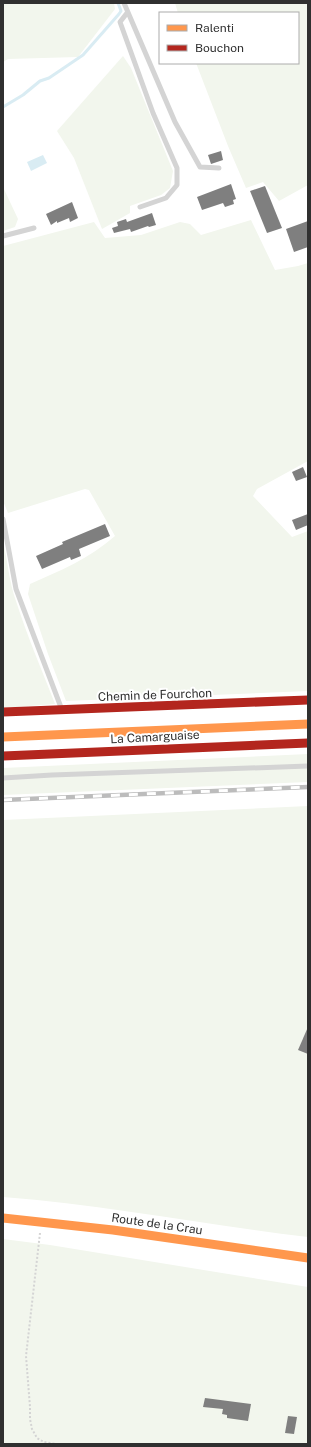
<svg xmlns="http://www.w3.org/2000/svg" width="311" height="1447" font-family="'Public Sans',sans-serif">
<style>
.green{fill:#f2f6ed}
.water{fill:#d9ecf3}
.lines{fill:none;stroke-linecap:round;stroke-linejoin:round}
.stream{stroke:#d9ecf3;stroke-width:3}
.building{fill:#7f7f7f}
.path{stroke:#d4d4d4;stroke-width:2;stroke-dasharray:2 2;stroke-linecap:butt}
.lane{stroke:#d4d4d4;stroke-width:5}
.slow{stroke:#ff974d;stroke-width:9}
.jam{stroke:#b3261e;stroke-width:9}
.rail-casing{stroke:#bcbcbc;stroke-width:4.5}
.rail{stroke:#fff;stroke-width:3;stroke-dasharray:9;stroke-linecap:butt}
.labels{text-anchor:middle;stroke-width:4;stroke-linejoin:round;paint-order:stroke}
.street-label{font-size:12px;fill:#303030;stroke:#fff}
</style>
<rect width="100%" height="100%" fill="#fff"/>
<g class="green">
<polygon points="3,3 114,3 115,9 78,57 8,59 3,62"/>
<polygon points="175,3 308,3 308,185 279,201 263,182 246,188 228,146 196,63 298,63 298,13 178,13"/>
<polygon points="123,56 131,68 173,171 170,188 161,195 130,206 130,213 102,229 74,158 57,131"/>
<polygon points="3,187 18,219 15,227 3,231"/>
<path d="M251,220L275,270L298,266L308,263V461L257,489L253,496L292,537L308,531V691L66,701L48,654L28,594L30,584C60,571 90,558 115,536L89,490L85,489L8,513L3,501V246L94,222L105,238L141,235L180,222L190,224L201,235Z"/>
<path d="M3,542C8,562 9,582 16,601C27,636 42,670 55,704L3,708Z"/>
<polygon points="308,754 308,782 3,795 3,768"/>
<path d="M308,806V1237C206,1225 105,1205 3,1197V820Z"/>
<polygon points="3,1239 50,1245 308,1287 308,1444 3,1444"/>
</g>
<polygon class="water" points="43,155 47,163 31,171 27,162"/>
<g class="lines">
<polyline class="stream" points="3,107 23,95 40,81 49,78 83,55 119,14 121,11 118,3"/>
</g>
<g class="building">
<polygon points="221,151 223,160 211,164 208,155"/>
<polygon points="231,184 236,199 233,200 234,204 225,207 223,203 202,210 197,197"/>
<polygon points="265,186 282,228 267,233 250,191"/>
<polygon points="72,202 78,218 70,222 69,218 57,223 57,221 51,225 46,214"/>
<polygon points="152,213 156,225 149,227 148,226 131,232 130,229 114,233 112,228 118,226 117,222 126,219 127,222"/>
<polygon points="308,221 308,247 294,252 286,229"/>
<polygon points="303,467 307,477 296,481 292,472"/>
<polygon points="308,514 308,525 296,530 292,520"/>
<polygon points="105,524 110,536 79,549 81,556 71,560 70,557 42,569 36,556 63,544 62,542"/>
<polygon points="308,1027 308,1054 298,1050"/>
<polygon points="205,1398 251,1404 248,1421 227,1418 227,1415 222,1414 223,1409 203,1407"/>
<polygon points="288,1416 297,1417 294,1434 285,1433"/>
</g>
<g class="lines">
<polyline class="path" points="40,1233 26,1356 30,1407 30,1419 32,1429 37,1438 44,1442 56,1444"/>
<g class="lane">
<polyline points="124,3 175,122 200,167 219,168"/>
<polyline points="127,13 120,22 153,113 177,168 177,185 166,198 140,207"/>
<polyline points="3,236 34,228"/>
<polyline points="3,519 16,589 62,710"/>
<polyline points="3,778 52,775 308,766"/>
</g>
<g class="slow">
<polyline points="3,737 308,724"/>
<polyline points="3,1218 113,1230 308,1258"/>
</g>
<g class="jam">
<polyline points="3,712 308,700"/>
<polyline points="3,756 308,743"/>
</g>
<defs>
<polyline id="rail" points="3,800 308,787"/>
</defs>
<use href="#rail" class="rail-casing"/>
<use href="#rail" class="rail"/>
</g>
<g class="labels">
<g class="street-label">
<text transform="translate(155 695) rotate(-2)" y="4">Chemin de Fourchon</text>
<text transform="translate(155 737) rotate(-3)" y="4">La Camarguaise</text>
<text transform="translate(157 1224) rotate(8)" y="4">Route de la Crau</text>
</g>
</g>
<rect width="311" height="1447" fill="none" stroke="#303030" stroke-width="8"/>
<rect x="159" y="12" width="140" height="52" fill="#ffffff" stroke="#acacac"/>
<rect x="167" y="25" width="20" height="6" fill="#ff974d" stroke="#acacac"/>
<text x="195" y="32" font-size="12" fill="#303030">Ralenti</text>
<rect x="167" y="45" width="20" height="6" fill="#b3261e" stroke="#acacac"/>
<text x="195" y="52" font-size="12" fill="#303030">Bouchon</text>
</svg>
